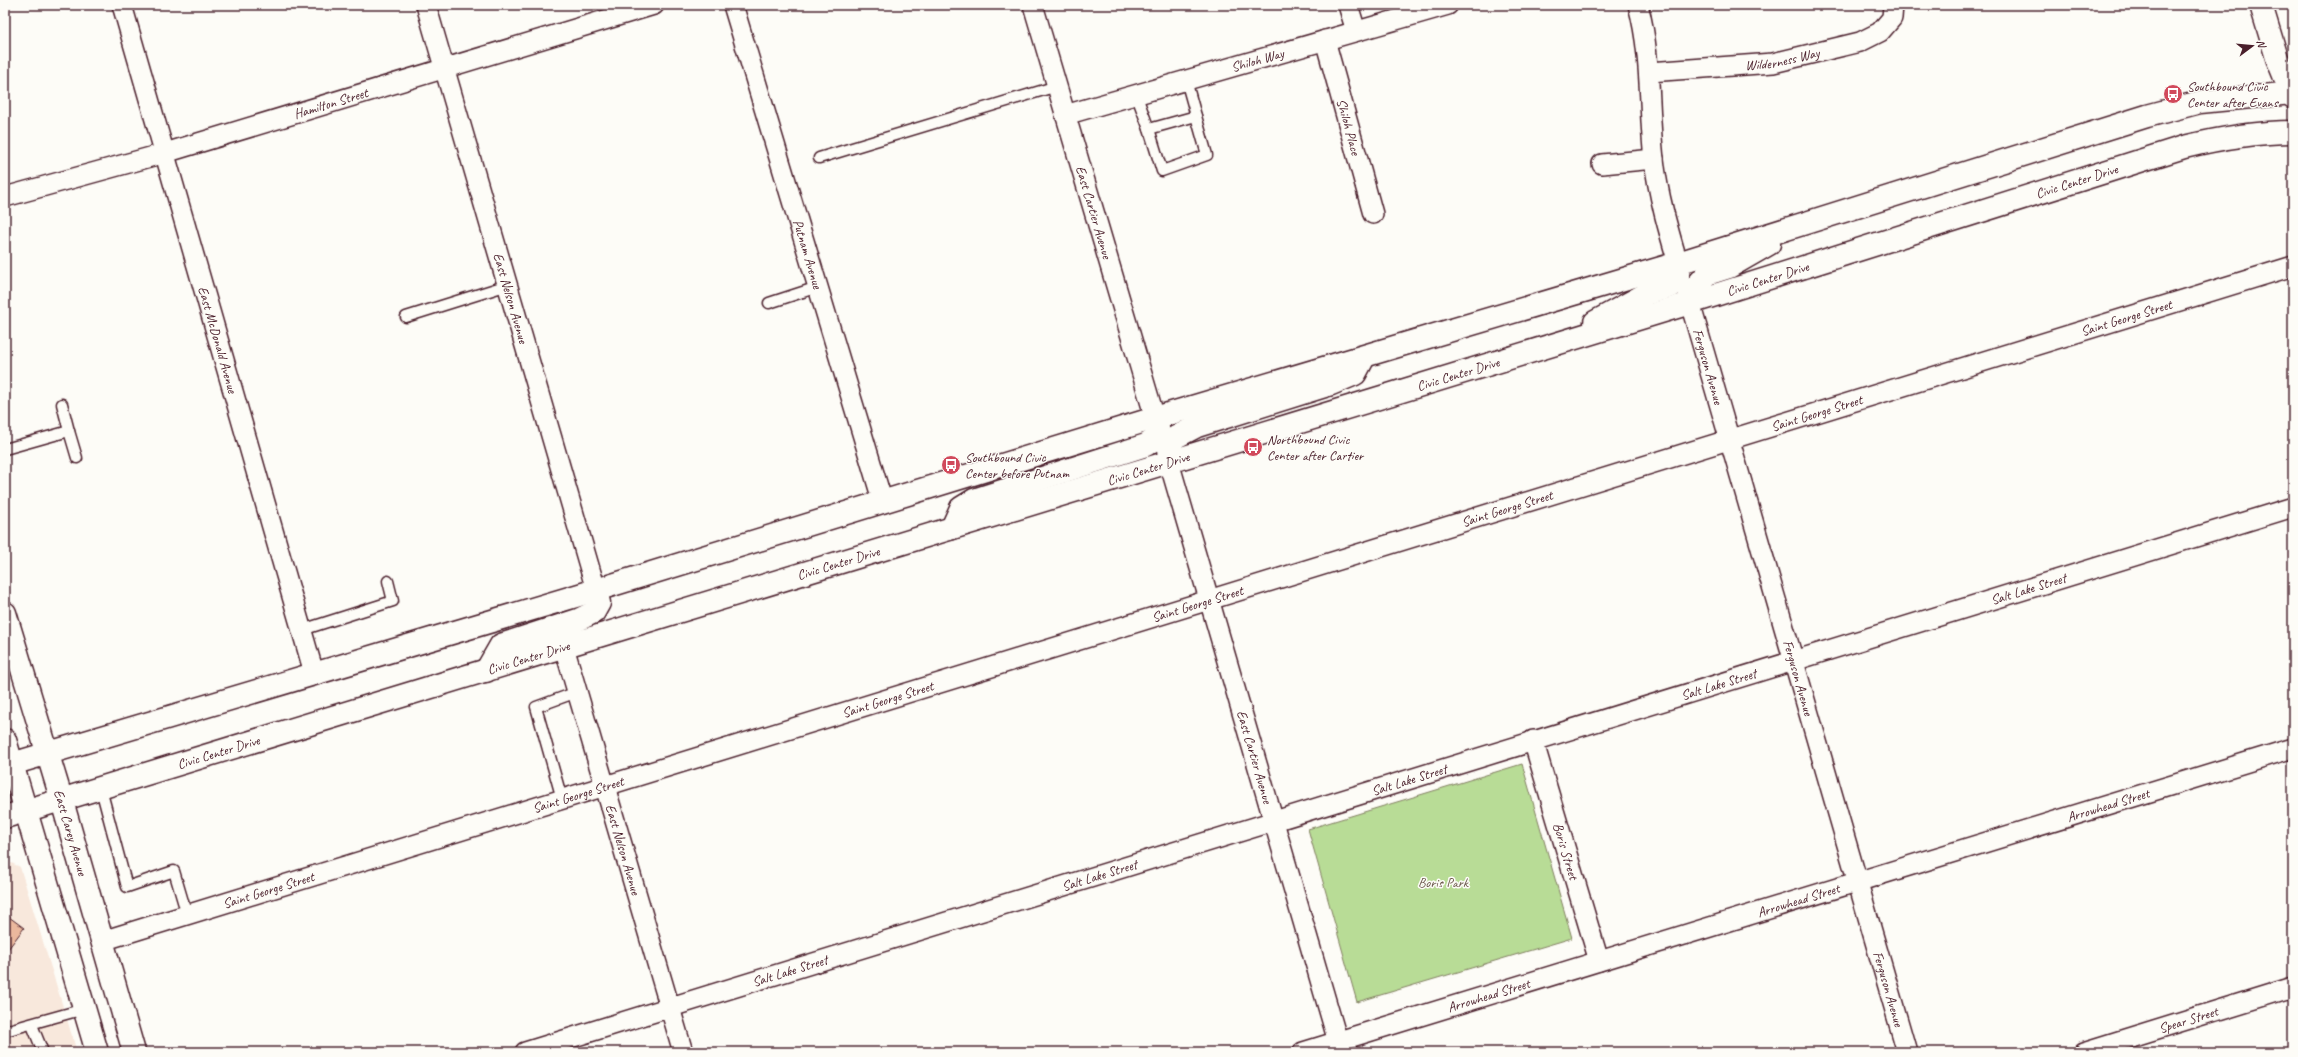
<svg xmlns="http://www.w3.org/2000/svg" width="2298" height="1057" font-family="Caveat,sans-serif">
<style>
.built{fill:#f8e8dc}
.green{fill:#b8dc96;stroke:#817e60}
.building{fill:#ebb89d;stroke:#4a1f2b}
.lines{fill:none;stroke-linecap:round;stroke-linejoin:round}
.lane-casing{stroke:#4a1f2b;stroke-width:13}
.street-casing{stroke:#4a1f2b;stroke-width:22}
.secondary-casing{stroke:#4a1f2b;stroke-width:25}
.lane{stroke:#fdfcf7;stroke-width:10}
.street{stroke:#fdfcf7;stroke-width:19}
.secondary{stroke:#fdfcf7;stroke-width:22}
.labels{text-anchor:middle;stroke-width:3;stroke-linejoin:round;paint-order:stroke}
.street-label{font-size:14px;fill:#4a1f2b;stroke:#fdfcf7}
.poi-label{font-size:14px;fill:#4a1f2b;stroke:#fdfcf7;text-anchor:start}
.park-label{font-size:14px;fill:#6b584b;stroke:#fdfcf7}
</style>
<rect width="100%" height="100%" fill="#fdfcf7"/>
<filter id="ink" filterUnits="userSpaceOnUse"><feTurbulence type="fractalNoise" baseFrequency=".025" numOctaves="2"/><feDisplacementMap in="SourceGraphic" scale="8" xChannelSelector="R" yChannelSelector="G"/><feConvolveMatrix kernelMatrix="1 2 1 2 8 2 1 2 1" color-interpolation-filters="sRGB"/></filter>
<g filter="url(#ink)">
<polygon class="built" points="5,860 20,867 77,1052 5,1052"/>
<polygon class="green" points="1522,764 1572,938 1357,1002 1308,829"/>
<polygon class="building" points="5,914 24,928 5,953"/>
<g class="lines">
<defs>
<g id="lane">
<polyline points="1136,94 1149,129 1196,116 1186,80"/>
<polyline points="1149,129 1162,171 1207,155 1196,116"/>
<polyline points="819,158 1057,86"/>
<polyline points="769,303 818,287"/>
<polyline points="406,317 508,285"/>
<polyline points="69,431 77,458"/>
<polyline points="5,449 69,431 62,404"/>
<polyline points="302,630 393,601 388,581"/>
<polyline points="101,789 127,887 174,871 187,915"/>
<polyline points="562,799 536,707 577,692"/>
<polyline points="32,1025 43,1052"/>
<polyline points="5,1031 84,1009"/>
</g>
<g id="street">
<path id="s1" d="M122,5L314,673"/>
<path id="s2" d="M426,5L596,590"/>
<path id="s3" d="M733,5L883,503"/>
<path id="s4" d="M1033,5L1155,418"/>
<polyline points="1348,5 1356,31"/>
<path d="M1638,5C1652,56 1648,108 1654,159C1658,195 1668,229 1678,263"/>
<path id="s5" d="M1325,40L1373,214"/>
<path id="s6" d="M1649,72L1773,63L1860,42L1880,32L1892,18L1893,5"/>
<path id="s7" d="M1065,115L1448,5"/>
<polyline points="1602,164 1654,159"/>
<path id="s8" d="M5,197L165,153L654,5"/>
<path id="s9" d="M1690,303L1907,1052"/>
<path id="s10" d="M1169,462L1341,1052"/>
<path id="s11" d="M564,647L683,1052"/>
<path id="s12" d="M1533,740L1599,961"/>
<path id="s13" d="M102,941L2293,266"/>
<path id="s14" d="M525,1052L2293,507"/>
<path id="s15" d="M1303,1052L2293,748"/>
<path id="s16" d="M2083,1052L2293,987"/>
</g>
<g id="secondary">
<polyline points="2261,5 2277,58 2293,97"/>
<polyline points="1690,303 1690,293 1707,274 1729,267 1769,244"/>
<polyline points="1595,322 1646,294 1672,286 1678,277 1678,263"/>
<polyline points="1169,462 1168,446 1176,437 1197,426 1331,384 1355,374 1363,359"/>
<polyline points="952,528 961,508 974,500 1146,445 1156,438 1158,428 1155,418"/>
<path id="s17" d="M5,613L62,801L134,1052"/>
<polyline points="486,671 501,645 578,620 594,612 599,603 596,590"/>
<polyline points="5,740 97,1052"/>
<polyline points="5,766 596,590 1155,418 1678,263 2147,116 2200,102 2293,93"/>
<path id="s18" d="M5,817L1690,303L2184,147C2221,138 2255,132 2293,132"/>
</g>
</defs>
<use href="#lane" class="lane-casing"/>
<use href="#street" class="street-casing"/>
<use href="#secondary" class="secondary-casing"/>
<use href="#lane" class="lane"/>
<use href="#street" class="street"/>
<use href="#secondary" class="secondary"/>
</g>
</g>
<defs>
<symbol id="bus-disc" viewBox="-11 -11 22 22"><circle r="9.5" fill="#d1495b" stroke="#fdfcf7"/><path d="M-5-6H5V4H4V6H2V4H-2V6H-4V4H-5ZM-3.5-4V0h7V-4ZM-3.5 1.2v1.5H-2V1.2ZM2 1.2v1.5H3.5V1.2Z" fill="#fff"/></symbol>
</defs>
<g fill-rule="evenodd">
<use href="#bus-disc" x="2162" y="83" width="22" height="22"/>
<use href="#bus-disc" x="1242" y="436" width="22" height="22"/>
<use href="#bus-disc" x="940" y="454" width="22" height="22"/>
</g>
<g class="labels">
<g class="street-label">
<text dy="5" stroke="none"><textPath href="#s6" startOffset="134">Wilderness Way</textPath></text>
<text dy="5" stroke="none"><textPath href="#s7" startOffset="200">Shiloh Way</textPath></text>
<text dy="5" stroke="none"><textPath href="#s8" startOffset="339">Hamilton Street</textPath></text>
<text dy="5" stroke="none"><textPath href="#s5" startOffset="90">Shiloh Place</textPath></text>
<text dy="5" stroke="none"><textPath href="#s18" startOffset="2167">Civic Center Drive</textPath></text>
<text dy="5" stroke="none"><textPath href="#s4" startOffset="216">East Cartier Avenue</textPath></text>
<text dy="5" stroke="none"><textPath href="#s3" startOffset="260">Putnam Avenue</textPath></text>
<text dy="5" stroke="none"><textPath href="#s18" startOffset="1843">Civic Center Drive</textPath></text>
<text dy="5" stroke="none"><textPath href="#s2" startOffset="305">East Nelson Avenue</textPath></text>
<text dy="5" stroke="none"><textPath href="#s13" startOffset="2118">Saint George Street</textPath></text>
<text dy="5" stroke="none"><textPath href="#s1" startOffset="348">East McDonald Avenue</textPath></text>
<text dy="5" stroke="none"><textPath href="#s9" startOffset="66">Ferguson Avenue</textPath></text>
<text dy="5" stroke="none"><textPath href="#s18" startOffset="1519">Civic Center Drive</textPath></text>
<text dy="5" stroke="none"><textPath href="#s13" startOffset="1794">Saint George Street</textPath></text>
<text dy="5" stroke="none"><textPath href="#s18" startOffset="1195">Civic Center Drive</textPath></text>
<text dy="5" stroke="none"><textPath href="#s13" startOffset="1470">Saint George Street</textPath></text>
<text dy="5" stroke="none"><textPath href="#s18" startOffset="871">Civic Center Drive</textPath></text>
<text dy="5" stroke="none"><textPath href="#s14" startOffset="1573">Salt Lake Street</textPath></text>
<text dy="5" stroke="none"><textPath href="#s13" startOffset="1146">Saint George Street</textPath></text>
<text dy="5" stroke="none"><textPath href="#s18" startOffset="547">Civic Center Drive</textPath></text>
<text dy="5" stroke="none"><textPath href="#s9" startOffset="390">Ferguson Avenue</textPath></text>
<text dy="5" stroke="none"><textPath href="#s14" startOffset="1249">Salt Lake Street</textPath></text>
<text dy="5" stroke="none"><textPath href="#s13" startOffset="822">Saint George Street</textPath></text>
<text dy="5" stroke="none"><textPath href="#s18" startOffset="223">Civic Center Drive</textPath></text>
<text dy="5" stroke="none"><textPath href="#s10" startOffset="307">East Cartier Avenue</textPath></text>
<text dy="5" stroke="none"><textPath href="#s14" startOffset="925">Salt Lake Street</textPath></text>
<text dy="5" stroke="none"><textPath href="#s13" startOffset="498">Saint George Street</textPath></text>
<text dy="5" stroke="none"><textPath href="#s15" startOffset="842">Arrowhead Street</textPath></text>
<text dy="5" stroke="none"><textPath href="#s17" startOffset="229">East Carey Avenue</textPath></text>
<text dy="5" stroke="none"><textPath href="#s11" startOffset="211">East Nelson Avenue</textPath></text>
<text dy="5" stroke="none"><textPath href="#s12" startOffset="116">Boris Street</textPath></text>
<text dy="5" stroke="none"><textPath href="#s14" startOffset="601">Salt Lake Street</textPath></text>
<text dy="5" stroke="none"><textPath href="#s13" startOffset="174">Saint George Street</textPath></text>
<text dy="5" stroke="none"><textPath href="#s15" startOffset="518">Arrowhead Street</textPath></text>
<text dy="5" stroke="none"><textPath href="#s14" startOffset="277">Salt Lake Street</textPath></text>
<text dy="5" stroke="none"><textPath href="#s9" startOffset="714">Ferguson Avenue</textPath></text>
<text dy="5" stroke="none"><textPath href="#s15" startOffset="194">Arrowhead Street</textPath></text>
<text dy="5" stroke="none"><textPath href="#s16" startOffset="110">Spear Street</textPath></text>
</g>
<g class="poi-label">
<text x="2187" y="91">Southbound Civic<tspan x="2187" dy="16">Center after Evans</tspan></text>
<text x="1267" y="444">Northbound Civic<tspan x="1267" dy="16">Center after Cartier</tspan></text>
<text x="965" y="462">Southbound Civic<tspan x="965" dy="16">Center before Putnam</tspan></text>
</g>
<g class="park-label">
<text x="1443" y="887">Boris Park</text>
</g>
</g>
<rect width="2298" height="1057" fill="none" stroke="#fdfcf7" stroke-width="20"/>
<rect x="10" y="10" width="2278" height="1037" fill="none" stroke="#4a1f2b" stroke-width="1.5" filter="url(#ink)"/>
<g transform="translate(2252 46) rotate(74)" stroke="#fdfcf7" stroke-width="3" paint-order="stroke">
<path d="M0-3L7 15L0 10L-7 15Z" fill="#4a1f2b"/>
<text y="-6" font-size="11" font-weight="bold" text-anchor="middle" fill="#4a1f2b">N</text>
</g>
</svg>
